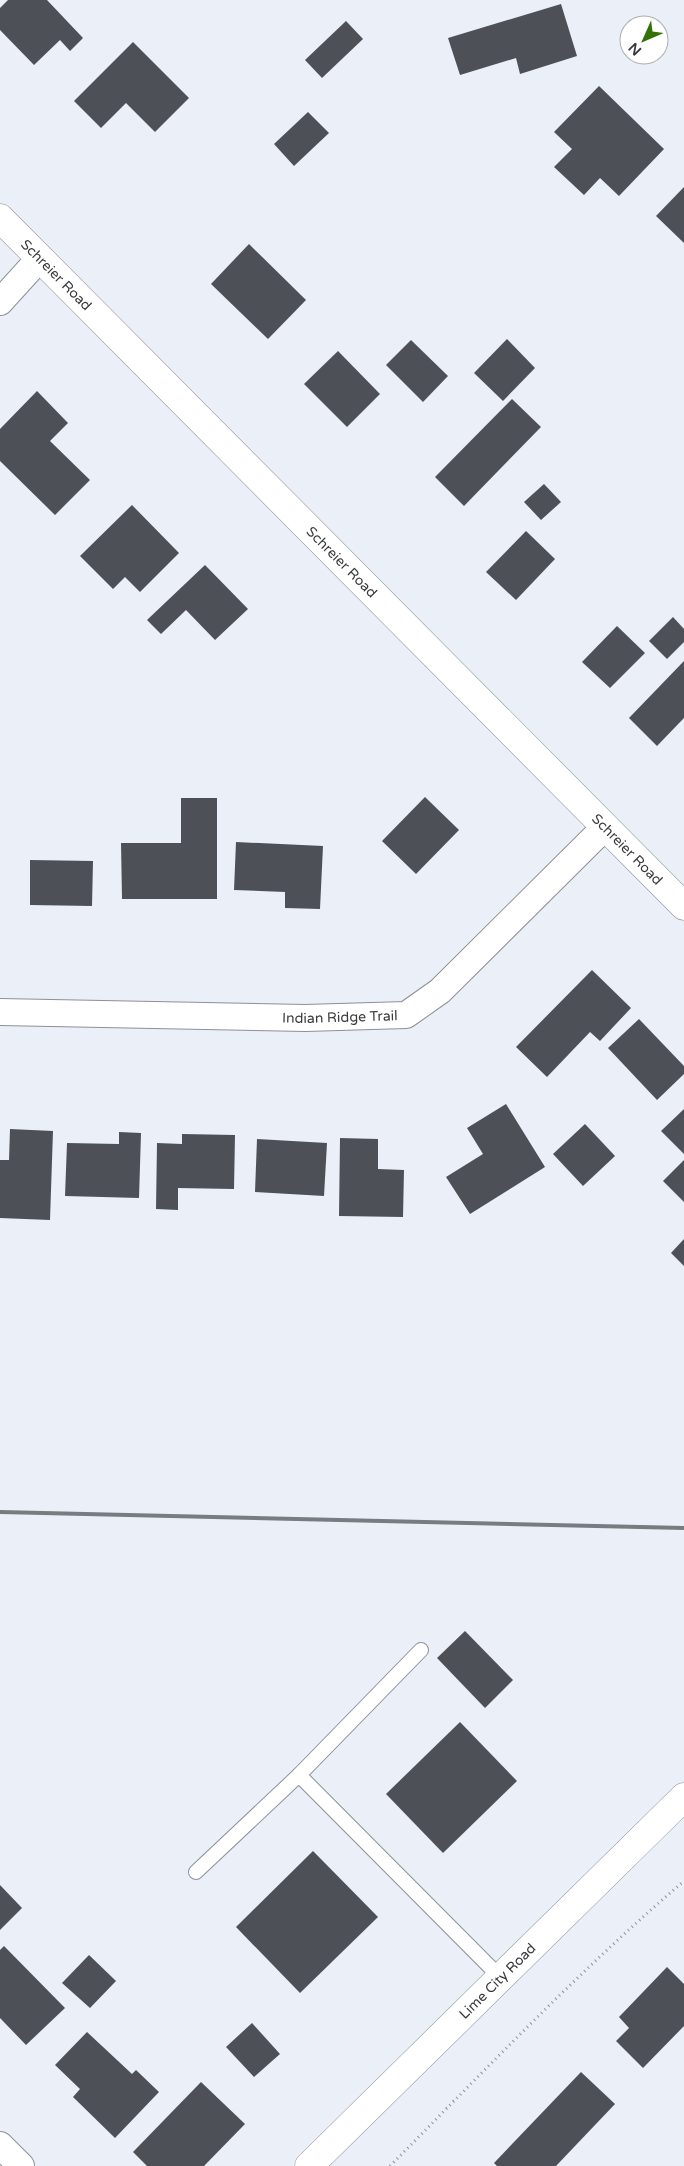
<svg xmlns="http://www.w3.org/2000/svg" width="684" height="2166" font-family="'Varela Round',sans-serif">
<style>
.building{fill:#4d5057}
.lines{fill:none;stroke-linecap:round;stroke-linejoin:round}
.lane-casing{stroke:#8c9098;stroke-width:16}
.street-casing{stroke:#8c9098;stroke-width:28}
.secondary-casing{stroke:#8c9098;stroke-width:29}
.path{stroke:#909398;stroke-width:3;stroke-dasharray:1 4;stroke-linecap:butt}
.lane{stroke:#fff;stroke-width:14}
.street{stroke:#fff;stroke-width:26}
.secondary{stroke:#fff;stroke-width:28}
.rail{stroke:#787b7f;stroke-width:4}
.labels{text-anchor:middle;stroke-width:5;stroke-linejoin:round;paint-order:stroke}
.street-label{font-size:14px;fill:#37393c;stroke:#fff}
</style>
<rect width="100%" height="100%" fill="#ebeff7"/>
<g class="building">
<polygon points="8,0 47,0 83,38 70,51 60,40 34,65 0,30 0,8"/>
<polygon points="561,4 577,56 520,74 516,58 460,75 448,38"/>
<polygon points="346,21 363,39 322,78 305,60"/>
<polygon points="133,42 189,98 155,132 126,103 101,128 74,101"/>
<polygon points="599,86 664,149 619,196 600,178 584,195 554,167 572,149 554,132"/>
<polygon points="308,112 329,133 294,166 274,144"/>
<polygon points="684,187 684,243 656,216"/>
<polygon points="249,244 306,300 268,339 211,284"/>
<polygon points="507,339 535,368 503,401 474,373"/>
<polygon points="411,340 448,376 423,402 386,365"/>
<polygon points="338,351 380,394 347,427 304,384"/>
<polygon points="37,391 68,423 50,441 90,480 55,515 0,461 0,429"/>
<polygon points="512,399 541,427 464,506 435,477"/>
<polygon points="544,484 561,502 541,520 524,502"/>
<polygon points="132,505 179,553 140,592 125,577 113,589 80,556"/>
<polygon points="526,531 555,559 516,600 486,572"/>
<polygon points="205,565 248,609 215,640 186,610 161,634 147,620"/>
<polygon points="673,617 684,629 684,642 667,659 649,641"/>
<polygon points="617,626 645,653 610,688 582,662"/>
<polygon points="684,661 684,718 657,746 629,718"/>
<polygon points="425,797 459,830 416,874 382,841"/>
<polygon points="181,798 217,798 217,899 122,899 121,843 181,843"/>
<polygon points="236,842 323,846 320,909 285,908 285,892 234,890"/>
<polygon points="30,860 93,861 92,906 30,905"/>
<polygon points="592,970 631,1008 600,1041 590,1032 547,1077 516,1047"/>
<polygon points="639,1019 684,1066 684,1074 657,1100 608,1048"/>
<polygon points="506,1104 545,1167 470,1214 446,1177 483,1154 467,1128"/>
<polygon points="684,1109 684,1154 661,1131"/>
<polygon points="585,1124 615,1156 583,1186 553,1154"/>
<polygon points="10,1129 53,1131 50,1220 0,1218 0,1160 9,1160"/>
<polygon points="119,1132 141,1133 139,1198 65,1196 67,1143 119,1144"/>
<polygon points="182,1134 235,1135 234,1189 178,1188 178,1210 156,1209 157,1143 182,1144"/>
<polygon points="340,1138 378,1139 378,1169 404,1170 403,1217 339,1216"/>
<polygon points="257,1139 327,1143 324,1196 255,1192"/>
<polygon points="684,1160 684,1202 663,1181"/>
<polygon points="684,1239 684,1266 671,1253"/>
<polygon points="465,1631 513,1680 485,1708 437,1658"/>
<polygon points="460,1722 517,1781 443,1853 386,1794"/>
<polygon points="313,1851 378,1917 300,1993 236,1927"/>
<polygon points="0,1885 22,1908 0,1930"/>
<polygon points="4,1946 65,2008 26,2045 0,2018 0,1950"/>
<polygon points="89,1955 116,1981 90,2008 62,1983"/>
<polygon points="667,1967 684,1984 684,2026 643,2068 616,2041 629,2028 619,2017"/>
<polygon points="252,2023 280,2054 254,2077 226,2047"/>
<polygon points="87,2032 132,2074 136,2070 159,2092 115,2138 73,2097 80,2089 55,2065"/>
<polygon points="581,2072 615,2104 556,2166 497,2166 494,2163"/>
<polygon points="201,2082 245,2124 204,2166 147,2166 133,2152"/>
</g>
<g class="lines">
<defs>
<g id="lane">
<polyline points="299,1775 421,1650"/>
<polyline points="196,1872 299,1775 501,1978"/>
</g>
<g id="street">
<polyline points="0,302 40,258"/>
<path id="s1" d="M0,1012L305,1018L406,1015L440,991L605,827"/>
<polyline points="0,2145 21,2166"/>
</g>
<g id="secondary">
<path id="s2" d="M0,218L684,906"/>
<path id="s3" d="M309,2166L684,1797"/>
</g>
</defs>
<use href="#lane" class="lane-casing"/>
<use href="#street" class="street-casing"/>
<use href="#secondary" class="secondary-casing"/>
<path class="path" d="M390,2166C486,2069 580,1970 684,1881"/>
<use href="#lane" class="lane"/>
<use href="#street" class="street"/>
<use href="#secondary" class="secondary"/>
<polyline class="rail" points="0,1512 684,1528"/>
</g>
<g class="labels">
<g class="street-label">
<text dy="5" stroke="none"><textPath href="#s2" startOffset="80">Schreier Road</textPath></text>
<text dy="5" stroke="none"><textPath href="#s2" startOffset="485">Schreier Road</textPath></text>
<text dy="5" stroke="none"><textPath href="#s2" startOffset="890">Schreier Road</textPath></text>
<text dy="5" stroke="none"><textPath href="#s1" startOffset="340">Indian Ridge Trail</textPath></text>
<text dy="5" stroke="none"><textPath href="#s3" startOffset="264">Lime City Road</textPath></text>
</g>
</g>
<g transform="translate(644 40) rotate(225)"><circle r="24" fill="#ffffff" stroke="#afb0b1"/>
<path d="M0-4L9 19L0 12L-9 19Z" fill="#327107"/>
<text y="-8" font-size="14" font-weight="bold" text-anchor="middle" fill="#37393c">N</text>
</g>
</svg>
